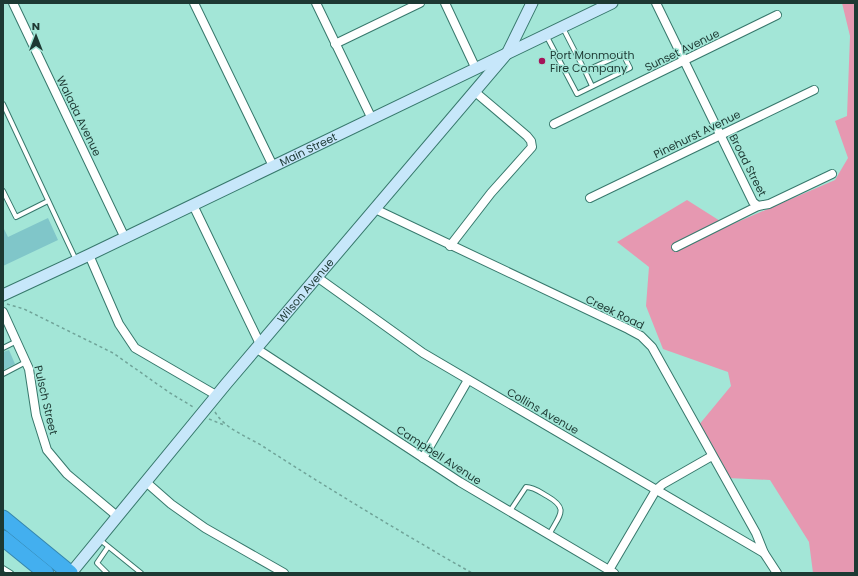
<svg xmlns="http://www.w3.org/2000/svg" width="858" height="576" font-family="Poppins,sans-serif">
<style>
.green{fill:#e698b1}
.building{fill:#80c6c9}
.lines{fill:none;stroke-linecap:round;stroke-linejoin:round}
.lane-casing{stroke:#37786c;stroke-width:6}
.street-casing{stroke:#37786c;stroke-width:10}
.secondary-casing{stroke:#37786c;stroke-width:13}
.highway-casing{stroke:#3686ad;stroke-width:17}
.path{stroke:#70a499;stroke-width:1.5;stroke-dasharray:3 3;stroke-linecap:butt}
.lane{stroke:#fff;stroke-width:4}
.street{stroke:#fff;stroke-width:8}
.secondary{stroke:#c7e7fa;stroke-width:11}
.highway{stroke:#43afef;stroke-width:15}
.poi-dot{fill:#a4155a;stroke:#a3e6d7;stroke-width:1.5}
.labels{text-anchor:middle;stroke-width:3;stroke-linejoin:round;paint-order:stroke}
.street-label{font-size:11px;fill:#1d3933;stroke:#a3e6d7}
.poi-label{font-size:11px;fill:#1d3933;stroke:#a3e6d7;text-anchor:start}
</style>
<rect width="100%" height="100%" fill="#a3e6d7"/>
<polygon class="green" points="842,3 855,3 855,573 813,573 809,542 770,480 728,478 698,426 731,386 728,372 663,349 646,306 649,267 617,242 687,200 728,226 835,180 848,158 835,121 847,116 850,36"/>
<g class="building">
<polygon points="48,218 58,240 3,266 3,227 8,237"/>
<polygon points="9,350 15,364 3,370 3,352"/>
</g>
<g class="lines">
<defs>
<g id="lane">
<polyline points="546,35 577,94 630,68 623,54 585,71 563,28"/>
<polyline points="585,71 592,86"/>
<polyline points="3,104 76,260"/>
<polyline points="3,191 16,217 48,201"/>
<polyline points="3,348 17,341"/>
<polyline points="3,374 26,362"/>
<path d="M510,511L526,487C534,487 540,492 547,496C570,509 559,515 549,535"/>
<polyline points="99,539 141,573"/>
<polyline points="3,568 11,573"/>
<polyline points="107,573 97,563 108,547"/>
</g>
<g id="street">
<polyline points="13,3 125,238"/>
<polyline points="194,3 273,166"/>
<polyline points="316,3 372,119"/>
<polyline points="445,3 476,69"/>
<polyline points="656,3 753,202 758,206"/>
<polyline points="335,44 420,3"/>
<polyline points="554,124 777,15"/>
<polyline points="590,198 814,90"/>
<polyline points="193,205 260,344"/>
<polyline points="375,209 628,329 641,336 652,347 756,533 764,553 777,573"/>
<polyline points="450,246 491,193 532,147 531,141 527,136 474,91"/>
<polyline points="676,247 758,206 769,204 832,174"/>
<polyline points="89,255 119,324 135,348 216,395"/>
<polyline points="317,277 423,353 764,553"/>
<polyline points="3,312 29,369 36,415 47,450 67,474 117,516"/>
<polyline points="257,349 460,482 614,573"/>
<polyline points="423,458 468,380"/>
<polyline points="146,482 171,504 205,528 284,573"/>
<polyline points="609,570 656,490 663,484 712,456"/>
</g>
<g id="secondary">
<path id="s1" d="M3,295L89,255L612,3"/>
<path id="s2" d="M71,573L226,384L508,52L532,3"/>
</g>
<g id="highway">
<polyline points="3,518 70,573"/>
<polyline points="3,538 46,573"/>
</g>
</defs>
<use href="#lane" class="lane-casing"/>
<use href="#street" class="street-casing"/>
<use href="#secondary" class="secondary-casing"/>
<use href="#highway" class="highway-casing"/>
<g class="path">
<polyline points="7,304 24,309 113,353 170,393 195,408"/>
<path d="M215,412C226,430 247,436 264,447C332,491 402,533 472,573"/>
<polyline points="209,419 224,425"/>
</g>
<use href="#lane" class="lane"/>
<use href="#street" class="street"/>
<use href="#secondary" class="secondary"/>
<use href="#highway" class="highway"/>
</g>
<circle class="poi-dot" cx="542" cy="61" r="4"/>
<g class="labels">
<g class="street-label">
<text transform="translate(682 50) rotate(-26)" y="4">Sunset Avenue</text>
<text transform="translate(79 116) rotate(64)" y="4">Walada Avenue</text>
<text transform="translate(697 134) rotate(-26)" y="4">Pinehurst Avenue</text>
<text dy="4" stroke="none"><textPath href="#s1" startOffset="338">Main Street</textPath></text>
<text transform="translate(748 165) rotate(63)" y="4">Broad Street</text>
<text dy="4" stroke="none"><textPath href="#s2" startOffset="367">Wilson Avenue</textPath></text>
<text transform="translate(615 312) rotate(26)" y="4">Creek Road</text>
<text transform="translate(46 400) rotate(77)" y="4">Pulsch Street</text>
<text transform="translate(543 411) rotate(30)" y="4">Collins Avenue</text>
<text transform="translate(439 455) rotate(33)" y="4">Campbell Avenue</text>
</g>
<g class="poi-label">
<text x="550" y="59">Port Monmouth<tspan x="550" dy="13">Fire Company</tspan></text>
</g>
</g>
<rect width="858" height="576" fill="none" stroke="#1d3933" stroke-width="8"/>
<g transform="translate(36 36)" stroke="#a3e6d7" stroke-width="3" paint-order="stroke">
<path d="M0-3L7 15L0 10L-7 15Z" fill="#1d3933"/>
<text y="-6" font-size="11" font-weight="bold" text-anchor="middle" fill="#1d3933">N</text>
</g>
</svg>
